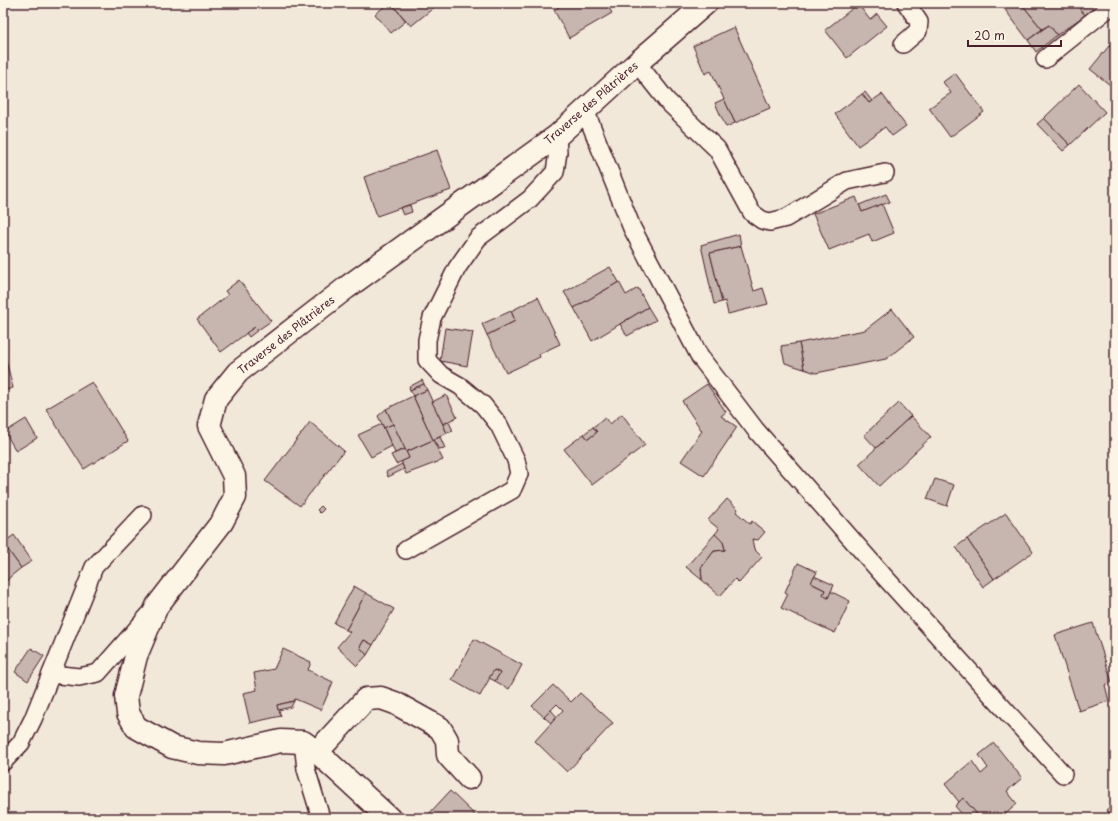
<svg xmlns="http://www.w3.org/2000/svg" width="1118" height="821" font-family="'Playpen Sans',sans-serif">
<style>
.building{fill:#c7b6af;stroke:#4a1f2b}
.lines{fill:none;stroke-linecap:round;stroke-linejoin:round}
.lane-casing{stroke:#4a1f2b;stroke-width:20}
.street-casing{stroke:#4a1f2b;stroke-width:25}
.lane{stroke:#fcf5e5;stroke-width:17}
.street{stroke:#fcf5e5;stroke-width:22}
.labels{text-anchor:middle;stroke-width:3.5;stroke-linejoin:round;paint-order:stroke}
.street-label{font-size:11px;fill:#4a1f2b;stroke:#fcf5e5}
</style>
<rect width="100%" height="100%" fill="#f1e8da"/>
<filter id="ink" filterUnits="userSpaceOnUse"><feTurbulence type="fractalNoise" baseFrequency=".025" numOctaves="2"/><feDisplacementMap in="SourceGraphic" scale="8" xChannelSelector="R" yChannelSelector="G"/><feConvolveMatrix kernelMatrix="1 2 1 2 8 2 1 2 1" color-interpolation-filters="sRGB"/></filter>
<g filter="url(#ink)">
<g class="building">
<polygon points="389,3 391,3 406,21 391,33 375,14"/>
<polygon points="391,3 435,3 437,5 411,26"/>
<polygon points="565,3 606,3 612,13 569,38 554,10"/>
<polygon points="1000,3 1021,3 1042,29 1028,40"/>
<polygon points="1021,3 1075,3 1085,15 1057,35 1049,25 1042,29"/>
<polygon points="1075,3 1100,3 1085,15"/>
<polygon points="858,4 870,20 877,14 887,26 847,58 825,30"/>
<polygon points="1049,25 1057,35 1036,52 1028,40"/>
<polygon points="734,27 770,108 735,123 711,71 705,74 693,46"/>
<polygon points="1115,38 1115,51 1109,46"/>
<polygon points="1109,46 1115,51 1115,89 1090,69"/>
<polygon points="955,73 984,112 950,137 929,108 951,93 943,82"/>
<polygon points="1079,84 1105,112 1070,145 1044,118"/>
<polygon points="865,92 872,101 869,103 862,94"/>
<polygon points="862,94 869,103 882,94 906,126 892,136 885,127 858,146 835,114"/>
<polygon points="724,99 735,123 726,127 715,103"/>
<polygon points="1044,118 1070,145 1063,151 1037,124"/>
<polygon points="437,150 451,190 377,216 364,177"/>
<polygon points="886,194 890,202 862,212 859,205"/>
<polygon points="856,197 862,212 882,204 894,233 872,242 869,234 829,250 813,214"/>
<polygon points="410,205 412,212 403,215 400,208"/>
<polygon points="739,234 741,246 710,253 722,302 714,304 701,245"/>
<polygon points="741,246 754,291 763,288 768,304 728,314 725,301 722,302 710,253"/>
<polygon points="610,267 619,282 574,308 564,292"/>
<polygon points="239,280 271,321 258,330 255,327 221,352 197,319 228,295 225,291"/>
<polygon points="619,282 626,295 638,288 648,307 592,341 574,308"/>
<polygon points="538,297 560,344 539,354 540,357 506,373 487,335 515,321 511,311"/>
<polygon points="648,307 656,320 627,336 620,324"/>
<polygon points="892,309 914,337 886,359 816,373 804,369 799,343 865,330"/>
<polygon points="511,311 515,321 487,335 482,324"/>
<polygon points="255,327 258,330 249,337 246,333"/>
<polygon points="445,328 473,332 467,366 440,361"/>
<polygon points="799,343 804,369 785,363 781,346"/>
<polygon points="3,356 5,356 13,388 3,391"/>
<polygon points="422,380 424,384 410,390 409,387"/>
<polygon points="92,382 128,441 84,469 46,409"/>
<polygon points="424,384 427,390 413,396 410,390"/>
<polygon points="707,384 726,412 721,416 737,427 704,476 681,461 702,431 682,401"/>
<polygon points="427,390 447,433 433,440 413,396"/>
<polygon points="446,395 457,417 443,424 432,402"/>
<polygon points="413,396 433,440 406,452 386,409"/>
<polygon points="899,403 911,416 876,448 864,435"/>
<polygon points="386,409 393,424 384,428 378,416"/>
<polygon points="622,414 645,445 592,485 564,449 584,434 588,439 597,432 593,427 605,418 610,424"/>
<polygon points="911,416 931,437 879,486 859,464"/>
<polygon points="26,419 37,438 16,451 5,432"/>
<polygon points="310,422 344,451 300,506 265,481"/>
<polygon points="449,422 453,431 447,433 443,424"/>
<polygon points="382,424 392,446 371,457 358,435"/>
<polygon points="393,424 405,449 395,453 384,428"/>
<polygon points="593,427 597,432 588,439 584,434"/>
<polygon points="440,437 445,448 439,449 433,440"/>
<polygon points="433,440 443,460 406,474 402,464 402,461 409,458 406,452"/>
<polygon points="405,449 409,458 396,464 391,455"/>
<polygon points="402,464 404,469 388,477 386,472"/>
<polygon points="935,479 954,485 947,506 927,499"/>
<polygon points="727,499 738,509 736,512 750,524 752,521 765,532 758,540 752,539 754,549 762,557 739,583 735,579 720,596 702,580 701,568 714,551 725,550 723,542 715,534 719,529 708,520"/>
<polygon points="321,506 324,509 320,513 317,510"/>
<polygon points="1006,513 1033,552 994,579 967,539"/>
<polygon points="715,534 723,542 725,550 714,551 701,568 702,580 686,567"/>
<polygon points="14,535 32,561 21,568 3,543"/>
<polygon points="967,539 994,579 983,587 956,547"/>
<polygon points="3,543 21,568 11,576 3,585"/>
<polygon points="798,563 817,572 811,583 825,590 823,595 828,598 830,591 850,601 835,633 781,608 788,594 785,592"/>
<polygon points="814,576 834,585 828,598 823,595 825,590 811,583"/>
<polygon points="354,586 366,593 346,630 334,623"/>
<polygon points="366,593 394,609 373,645 364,640 360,647 367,655 357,666 337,647 350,632 346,630"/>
<polygon points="1093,623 1112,682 1105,685 1109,701 1079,711 1055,635"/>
<polygon points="474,639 522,665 509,689 495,681 500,673 494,670 480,696 452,680"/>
<polygon points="364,640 373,645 367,655 360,647"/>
<polygon points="31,648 44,656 28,681 15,672"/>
<polygon points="283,649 311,662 308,670 333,682 321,710 295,699 294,701 277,705 281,716 250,723 243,693 257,690 254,673 274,669"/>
<polygon points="494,670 500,673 495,681 489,678"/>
<polygon points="553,685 571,702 580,693 613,723 567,772 535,741 563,710 557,704 544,717 532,706"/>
<polygon points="294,701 291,707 278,710 277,705"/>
<polygon points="551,710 557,717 551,723 544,717"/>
<polygon points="994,743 1022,778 1007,791 1017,804 1001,818 980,818 963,798 959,802 945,784 972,761 981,774 988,768 979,755"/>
<polygon points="450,791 478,818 427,818 426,817"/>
<polygon points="963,798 977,814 972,818 965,818 955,806"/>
<polygon points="1115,802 1115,818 1114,818 1106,810"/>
</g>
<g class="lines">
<defs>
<g id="lane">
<polyline points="903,44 918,31 919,22 906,3"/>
<polyline points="1045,59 1115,3"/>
<polyline points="637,63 667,101 717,149 752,213 762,220 770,222 786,218 847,181 885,173"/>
<polyline points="585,110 632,228 700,357 755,429 882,574 1063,774"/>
<polyline points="406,550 512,490 519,474 516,460 499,425 483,405 460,386 441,375 427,360 427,340 432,318 457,268 478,238 530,199 555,172 558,152 557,136"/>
<polyline points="51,674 79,677 98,673 149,615"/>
<polyline points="303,742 306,769 321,818"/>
<polyline points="3,762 21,743 33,719 94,567 143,515"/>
</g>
<g id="street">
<polyline points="317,752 366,699 381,698 395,703 440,728 447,740 448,755 469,778"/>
<polyline points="389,818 317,752 303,742 281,741 224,754 198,753 172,747 136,727 128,713 126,696 136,656 157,606 222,522 235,497 234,476 209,426 216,399 238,372 346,288 557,136 637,63 706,3"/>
</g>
</defs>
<use href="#lane" class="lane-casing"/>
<use href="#street" class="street-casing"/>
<use href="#lane" class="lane"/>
<use href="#street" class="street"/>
</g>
</g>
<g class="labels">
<g class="street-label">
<text transform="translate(591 103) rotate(-41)" y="4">Traverse des Plâtrières</text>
<text transform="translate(286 335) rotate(-38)" y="4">Traverse des Plâtrières</text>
</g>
</g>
<rect width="1118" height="821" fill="none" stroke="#fcf5e5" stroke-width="16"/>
<rect x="8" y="8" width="1102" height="805" fill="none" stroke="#4a1f2b" stroke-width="1.5" filter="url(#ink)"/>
<path d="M968 40v6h93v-6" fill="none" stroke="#4a1f2b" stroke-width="2"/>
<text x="974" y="40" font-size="12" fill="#4a1f2b" stroke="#fcf5e5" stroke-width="3" paint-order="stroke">20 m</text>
</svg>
